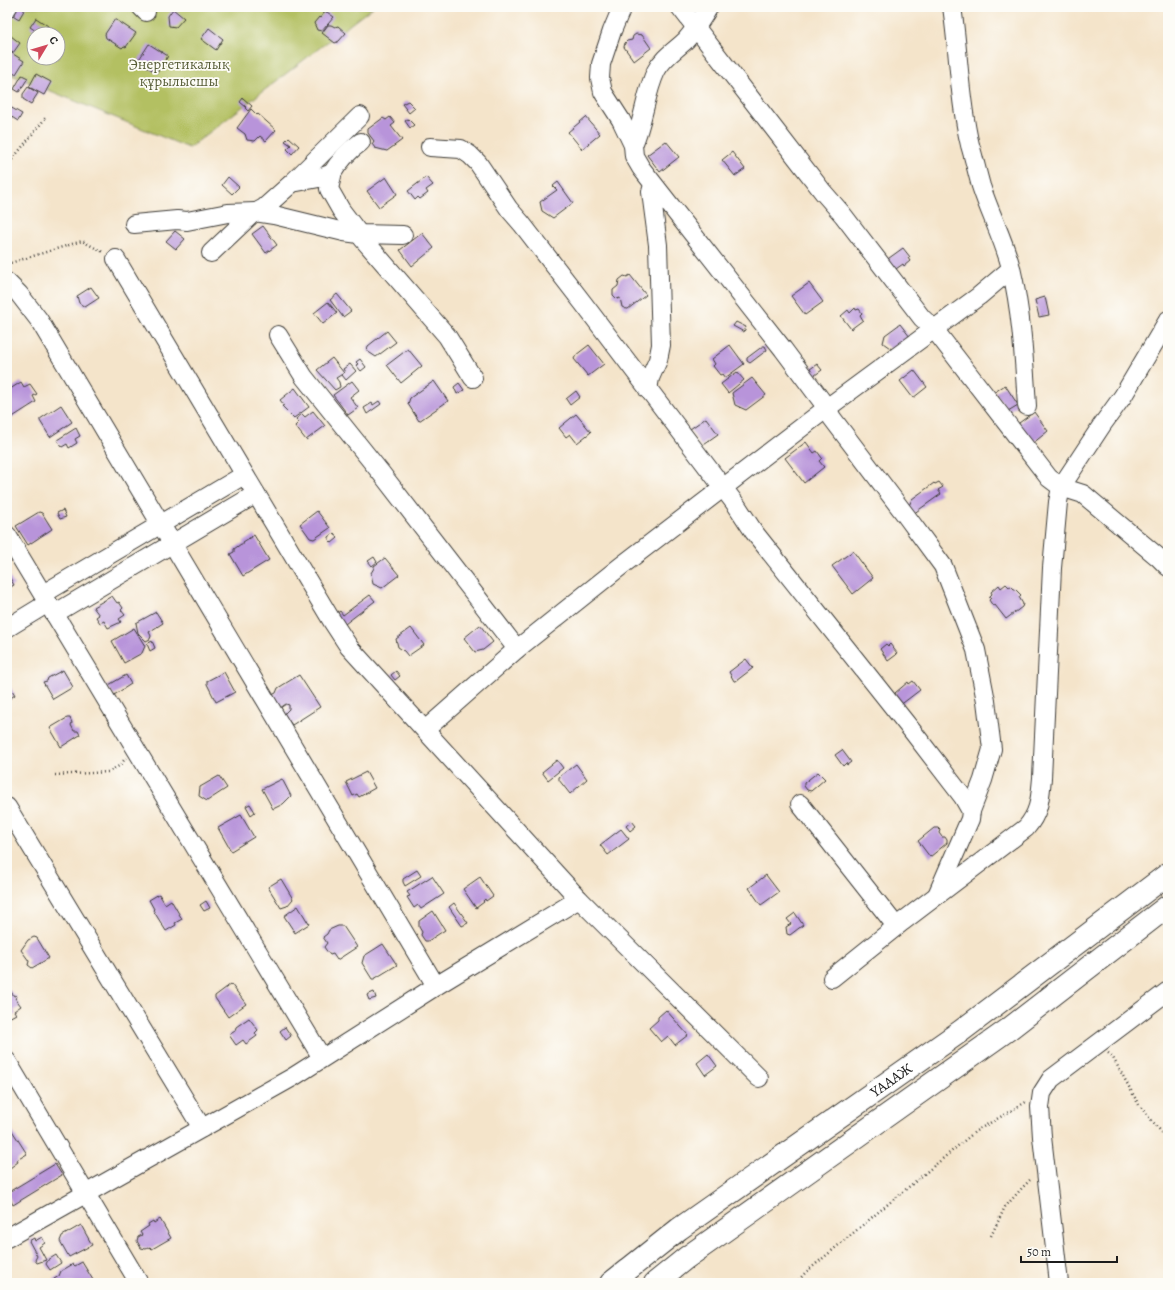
<svg xmlns="http://www.w3.org/2000/svg" width="1175" height="1290" font-family="Alegreya,serif">
<style>
.green{fill:#b3c062;stroke:#686e3f;fill-rule:evenodd}
.building{fill:#b894da}
.lines{fill:none;stroke-linecap:round;stroke-linejoin:round}
.minor-casing{stroke:#3c3a36;stroke-width:20}
.highway-casing{stroke:#3c3a36;stroke-width:24}
.path{stroke:#3c3a36;stroke-width:2.5;stroke-dasharray:1 3;stroke-linecap:butt}
.minor{stroke:#fff;stroke-width:18}
.highway{stroke:#fff;stroke-width:22}
.labels{text-anchor:middle;stroke-width:3.5;stroke-linejoin:round;paint-order:stroke}
.park-label{font-size:15px;fill:#585e38;stroke:#fdfcf7}
.street-label{font-size:15px;fill:#1c1c1c;stroke:#fdfcf7}
</style>
<rect width="100%" height="100%" fill="#fdfcf7"/>
<filter id="ink" filterUnits="userSpaceOnUse"><feTurbulence type="fractalNoise" baseFrequency=".025" numOctaves="2"/><feDisplacementMap in="SourceGraphic" scale="8" xChannelSelector="R" yChannelSelector="G"/><feConvolveMatrix kernelMatrix="1 2 1 2 8 2 1 2 1" color-interpolation-filters="sRGB"/></filter>
<filter id="wash" filterUnits="userSpaceOnUse"><feTurbulence type="fractalNoise" baseFrequency=".012" numOctaves="4" result="noise"/><feDisplacementMap in="SourceGraphic" scale="16" xChannelSelector="R" yChannelSelector="G"/><feGaussianBlur stdDeviation="0.9" result="paint"/><feColorMatrix in="noise" values="0 0 0 0 0 0 0 0 0 0 0 0 0 0 0 0 0 1.4 0 .05"/><feComposite in="paint" operator="in"/></filter>
<g filter="url(#wash)">
<rect width="100%" height="100%" fill="#f4e4ca"/>
<path class="green" d="M7,7H373L189,148L7,73ZM34,34H58V58H34Z"/>
<g id="blocks">
<g class="building">
<polygon points="11,7 26,7 19,19 8,12"/>
<polygon points="173,9 184,18 176,27 169,26 168,16"/>
<polygon points="327,12 334,17 322,31 317,30 314,23 319,17 320,18 324,13"/>
<polygon points="36,18 48,26 42,34 34,34 36,31 30,27"/>
<polygon points="115,19 136,33 126,47 124,46 122,48 106,38 105,34"/>
<polygon points="328,25 331,25 335,27 338,26 346,33 339,41 335,43 322,33"/>
<polygon points="209,28 223,39 216,50 201,39"/>
<polygon points="636,34 642,35 651,48 634,61 624,47 625,43 627,41 632,40 633,36"/>
<polygon points="11,36 20,43 13,53 7,48 7,42"/>
<polygon points="149,44 168,56 157,73 138,61"/>
<polygon points="7,50 24,61 16,74 7,73"/>
<polygon points="36,74 51,82 44,95 29,87"/>
<polygon points="22,75 28,78 19,92 14,89"/>
<polygon points="28,87 38,93 31,104 23,99 23,94"/>
<polygon points="243,98 252,106 248,111 245,108 246,107 240,102"/>
<polygon points="408,101 415,108 409,113 402,104"/>
<polygon points="10,107 22,114 18,121 7,114"/>
<polygon points="251,109 257,115 258,114 276,130 266,141 260,136 255,141 247,140 245,134 237,128"/>
<polygon points="390,117 395,123 391,126 402,140 387,151 375,148 372,144 374,141 368,133 368,129 383,118 386,120"/>
<polygon points="586,117 600,134 582,149 568,132"/>
<polygon points="408,119 414,125 410,128 405,121"/>
<polygon points="289,137 299,146 292,154 287,149 291,145 285,141"/>
<polygon points="666,141 679,157 660,172 647,155"/>
<polygon points="732,152 745,169 735,176 722,160"/>
<polygon points="228,177 239,187 232,194 222,185"/>
<polygon points="386,177 397,194 379,207 367,191"/>
<polygon points="426,177 433,185 426,190 428,193 420,199 418,197 415,200 408,191"/>
<polygon points="558,182 573,203 553,218 542,211 540,202 557,190 553,186"/>
<polygon points="263,226 277,245 266,253 252,234"/>
<polygon points="175,231 185,239 176,249 166,241"/>
<polygon points="422,233 434,248 412,266 400,250"/>
<polygon points="903,248 910,257 908,258 910,261 904,266 903,264 893,271 885,261"/>
<polygon points="630,275 646,295 628,309 626,309 622,307 620,298 617,299 613,295 613,290 618,286 619,280 624,276 627,277"/>
<polygon points="809,283 823,302 805,315 791,296"/>
<polygon points="91,287 99,298 85,307 79,303 77,296"/>
<polygon points="337,294 351,311 343,317 330,300"/>
<polygon points="1045,297 1049,315 1039,317 1035,300"/>
<polygon points="328,302 337,313 323,324 314,313"/>
<polygon points="855,308 856,310 859,309 862,313 860,315 863,320 851,329 841,316 848,310 850,313"/>
<polygon points="736,322 746,327 744,332 733,326"/>
<polygon points="900,324 910,337 893,350 883,343 885,335"/>
<polygon points="387,331 396,342 376,357 367,351 368,346"/>
<polygon points="589,345 604,364 588,376 574,359 576,355"/>
<polygon points="730,345 744,364 725,378 722,374 720,375 713,366 715,364 712,359"/>
<polygon points="763,346 765,346 767,350 750,363 747,361 747,358"/>
<polygon points="408,349 422,366 401,383 387,365"/>
<polygon points="332,358 344,373 336,378 339,382 340,387 335,390 317,370"/>
<polygon points="360,359 366,367 361,371 356,365 358,364 356,362"/>
<polygon points="350,364 356,371 346,380 342,375 345,372 343,369"/>
<polygon points="817,364 822,370 811,378 806,372"/>
<polygon points="914,370 927,387 913,398 900,381"/>
<polygon points="737,372 744,380 728,393 721,384"/>
<polygon points="752,378 766,395 746,410 735,405 732,393"/>
<polygon points="352,381 359,390 350,397 358,408 348,415 333,395"/>
<polygon points="434,381 448,401 419,421 408,404 410,398"/>
<polygon points="21,382 24,387 30,384 37,394 33,396 36,402 11,418 7,412 7,391"/>
<polygon points="459,383 464,390 457,394 454,387"/>
<polygon points="1005,385 1018,405 1008,411 995,392"/>
<polygon points="295,388 309,407 294,418 282,406 284,405 280,400"/>
<polygon points="576,391 580,397 570,405 566,399"/>
<polygon points="379,401 381,404 367,414 364,408 372,403 373,405"/>
<polygon points="61,405 72,422 50,437 40,421 40,419"/>
<polygon points="313,411 325,426 306,440 295,426 299,422 296,419 302,414 305,417"/>
<polygon points="1034,412 1048,431 1032,444 1019,428 1019,423"/>
<polygon points="576,414 591,432 577,443 570,434 566,437 559,428"/>
<polygon points="706,418 718,434 701,446 690,429"/>
<polygon points="76,428 80,436 75,439 77,443 69,448 67,444 62,447 57,440"/>
<polygon points="806,442 814,453 817,451 822,458 819,461 824,467 804,483 785,458"/>
<polygon points="939,482 943,487 938,490 941,494 913,514 908,508 912,499 934,483 935,484"/>
<polygon points="63,510 66,517 60,519 57,513"/>
<polygon points="317,511 330,528 314,539 310,538 300,524"/>
<polygon points="39,512 42,513 52,529 28,545 16,526"/>
<polygon points="334,533 338,538 332,543 329,540 329,537"/>
<polygon points="254,535 269,560 243,576 230,554 234,552 234,549 241,544 244,544 243,542"/>
<polygon points="853,551 873,578 853,594 832,566"/>
<polygon points="374,557 377,562 372,566 368,561"/>
<polygon points="385,558 399,575 382,588 373,584 371,573 374,568 374,566"/>
<polygon points="7,573 14,585 7,589"/>
<polygon points="1006,584 1009,587 1011,586 1014,589 1015,589 1021,595 1019,597 1023,604 1022,607 1006,619 995,605 993,606 989,600 991,598 989,597 992,594 991,592 999,585 1001,588"/>
<polygon points="370,595 375,601 341,627 333,616 340,611 343,615"/>
<polygon points="112,596 117,603 119,602 123,608 121,610 125,615 119,619 121,622 108,628 104,621 100,623 96,617 99,615 93,607"/>
<polygon points="156,612 163,623 149,632 151,636 150,639 146,641 138,633 136,623"/>
<polygon points="480,625 493,642 483,650 475,652 464,638"/>
<polygon points="134,628 145,646 142,653 124,663 112,641"/>
<polygon points="411,628 424,645 408,656 404,651 398,647 396,639"/>
<polygon points="152,641 155,648 150,651 147,644"/>
<polygon points="886,644 888,646 890,644 897,653 895,654 896,655 888,661 880,649"/>
<polygon points="746,659 753,668 736,681 734,681 729,672"/>
<polygon points="63,670 73,687 53,699 43,682 47,681 48,678"/>
<polygon points="396,671 400,676 395,680 391,675"/>
<polygon points="224,672 235,692 216,702 207,684 207,681"/>
<polygon points="126,675 131,684 114,695 107,686"/>
<polygon points="299,675 320,707 292,725 284,714 289,709 289,705 286,704 280,708 272,695 276,693 278,688"/>
<polygon points="7,681 15,695 9,699 7,696"/>
<polygon points="913,681 920,690 899,706 893,697 896,695 895,693 908,682 909,684"/>
<polygon points="67,718 70,718 72,723 71,725 74,731 78,731 80,735 61,747 50,728"/>
<polygon points="842,750 851,762 847,765 846,763 843,766 835,755"/>
<polygon points="557,760 563,768 548,780 542,772"/>
<polygon points="576,764 587,779 570,794 559,780 559,777"/>
<polygon points="366,772 375,788 359,797 357,794 353,796 346,782"/>
<polygon points="818,772 825,779 811,791 807,790 804,786 804,783"/>
<polygon points="219,776 227,788 207,801 199,796 200,787"/>
<polygon points="282,779 291,796 283,804 273,809 262,789"/>
<polygon points="250,804 255,812 251,815 246,806"/>
<polygon points="241,815 254,837 231,851 218,828"/>
<polygon points="632,821 636,826 630,831 626,826"/>
<polygon points="934,828 938,828 940,830 939,833 942,837 945,837 947,840 947,843 930,857 918,841"/>
<polygon points="621,829 629,839 608,855 600,845"/>
<polygon points="417,870 421,876 405,886 403,882 403,879"/>
<polygon points="766,875 779,892 761,905 749,888"/>
<polygon points="432,876 444,894 421,909 418,905 414,908 407,897 410,896 407,892"/>
<polygon points="480,877 493,896 486,901 485,899 483,901 484,902 476,908 463,889"/>
<polygon points="281,879 293,899 287,906 281,908 268,887"/>
<polygon points="159,894 165,904 171,900 182,919 175,923 176,925 166,931 153,910 154,909 149,900"/>
<polygon points="206,901 210,908 204,911 200,905"/>
<polygon points="454,903 468,923 462,926 449,907"/>
<polygon points="298,906 309,924 295,933 284,916"/>
<polygon points="433,911 445,930 428,941 425,941 421,935 422,932 419,927 419,921"/>
<polygon points="795,913 803,925 790,935 787,934 786,927 791,924 787,919"/>
<polygon points="338,926 343,926 357,947 337,960 333,954 330,955 326,950 324,947 327,943 323,937 327,934 329,930"/>
<polygon points="34,937 37,938 49,958 32,968 28,965 29,961 21,950 28,940"/>
<polygon points="383,944 397,965 374,979 372,979 362,963 364,956"/>
<polygon points="231,984 246,1004 228,1017 215,998 215,996"/>
<polygon points="9,989 14,996 16,995 17,997 15,998 21,1006 14,1011 16,1014 7,1019 7,990"/>
<polygon points="374,992 376,998 369,1000 367,995"/>
<polygon points="666,1010 688,1035 675,1045 668,1036 661,1042 649,1028 658,1020 658,1017"/>
<polygon points="249,1018 258,1030 255,1033 257,1036 246,1044 243,1040 236,1045 229,1035 235,1031 236,1027"/>
<polygon points="285,1027 291,1036 286,1040 280,1031"/>
<polygon points="708,1054 717,1066 705,1075 697,1063"/>
<polygon points="11,1129 27,1154 17,1160 18,1162 10,1168 9,1166 7,1167 7,1132"/>
<polygon points="55,1164 62,1175 13,1205 7,1193"/>
<polygon points="160,1219 171,1238 152,1249 150,1247 146,1249 141,1248 137,1241 138,1237 142,1235 140,1232 149,1226 148,1224 153,1221 154,1223"/>
<polygon points="81,1225 92,1245 69,1257 60,1241 62,1236"/>
<polygon points="42,1237 45,1243 39,1247 46,1260 37,1263 35,1260 37,1256 29,1241 34,1238 35,1241"/>
<polygon points="56,1255 61,1263 50,1270 46,1264 48,1260"/>
<polygon points="82,1262 93,1280 92,1283 56,1283 54,1279 59,1276 61,1271 73,1264 75,1266"/>
</g>
</g>
</g>
<g filter="url(#ink)">
<use href="#blocks" fill-opacity="0" stroke="#3c3a36" stroke-width="1"/>
<g class="lines">
<defs>
<g id="minor">
<polyline points="141,7 146,12"/>
<polyline points="622,7 612,31 601,64 600,78 603,92 621,120 633,145 634,156 641,168 783,349 827,408 832,418 907,517 943,566 976,650 986,701 992,749 983,780 971,811"/>
<polyline points="680,7 823,192 843,215 922,318 934,329 1049,478 1061,487 1083,494 1158,557 1168,567"/>
<path d="M952,7C959,53 959,100 970,145C974,158 977,172 981,186C990,214 1004,240 1011,268C1022,314 1024,360 1027,406"/>
<polyline points="7,8 8,7"/>
<path d="M633,145C644,121 645,94 656,71C663,57 676,50 686,40C695,30 702,18 709,7"/>
<polyline points="430,147 461,149 470,155 478,163 509,209 522,224 583,303 737,506 754,532 913,732 963,797 971,811 970,819 937,895"/>
<path d="M331,175C339,161 348,151 361,142"/>
<polyline points="292,183 319,178 330,174 332,176 329,189 341,210 363,239 447,336 473,378"/>
<polyline points="134,224 177,220 187,221 228,213 255,212 274,215 344,232 359,234 403,235"/>
<polyline points="211,253 251,215 264,208 292,183 360,116"/>
<polyline points="116,259 332,621 349,647 579,899 759,1078"/>
<polyline points="7,282 19,294 39,320 436,986"/>
<polyline points="278,335 304,377 381,473 517,649"/>
<polyline points="648,390 650,378 658,360 661,345 658,245 651,192 653,185"/>
<polyline points="7,535 322,1058"/>
<polyline points="43,594 244,475"/>
<polyline points="54,614 256,494"/>
<polyline points="7,628 48,603"/>
<polyline points="425,730 517,649 621,566 827,408 979,296 1011,269"/>
<polyline points="800,804 896,926"/>
<polyline points="7,807 202,1128"/>
<path d="M832,978L902,922L1026,828C1040,812 1040,798 1042,778L1052,568L1058,502L1061,487L1102,425L1123,396L1168,320"/>
<polyline points="7,1061 139,1283"/>
<polyline points="7,1238 293,1077 436,986 579,899"/>
<polyline points="1059,1283 1042,1137 1040,1107 1042,1093 1051,1079 1168,991"/>
</g>
<g id="highway">
<path id="s1" d="M611,1283L679,1229L961,1031L1168,874"/>
<polyline points="655,1283 686,1258 1009,1029 1168,906"/>
</g>
</defs>
<use href="#minor" class="minor-casing"/>
<use href="#highway" class="highway-casing"/>
<g class="path">
<polyline points="7,166 47,116"/>
<polyline points="7,264 82,241 103,252"/>
<polyline points="55,775 108,772 119,766 126,758"/>
<polyline points="1108,1053 1112,1056 1139,1105 1168,1140"/>
<polyline points="991,1236 1005,1207 1022,1188 1031,1179"/>
<polyline points="796,1283 805,1273 976,1131 1026,1102"/>
</g>
<use href="#minor" class="minor"/>
<use href="#highway" class="highway"/>
</g>
</g>
<g class="labels">
<g class="park-label">
<text x="179" y="69">Энергетикалық<tspan x="179" dy="17">құрылысшы</tspan></text>
</g>
<g class="street-label">
<text dy="5" stroke="none"><textPath href="#s1" startOffset="346">ҮАААЖ</textPath></text>
</g>
</g>
<rect width="1175" height="1290" fill="none" stroke="#fdfcf7" stroke-width="24"/>
<g transform="translate(46 46) rotate(52)"><circle r="19" fill="#fdfcf7" stroke="#a3a29f"/>
<path d="M0-3L7 15L0 10L-7 15Z" fill="#d1495b"/>
<text y="-6" font-size="11" font-weight="bold" text-anchor="middle" fill="#1c1c1c">С</text>
</g>
<path d="M1021 1256v6h96v-6" fill="none" stroke="#1c1c1c" stroke-width="2"/>
<text x="1027" y="1256" font-size="12" fill="#1c1c1c" stroke="#fdfcf7" stroke-width="3" paint-order="stroke">50 m</text>
</svg>
